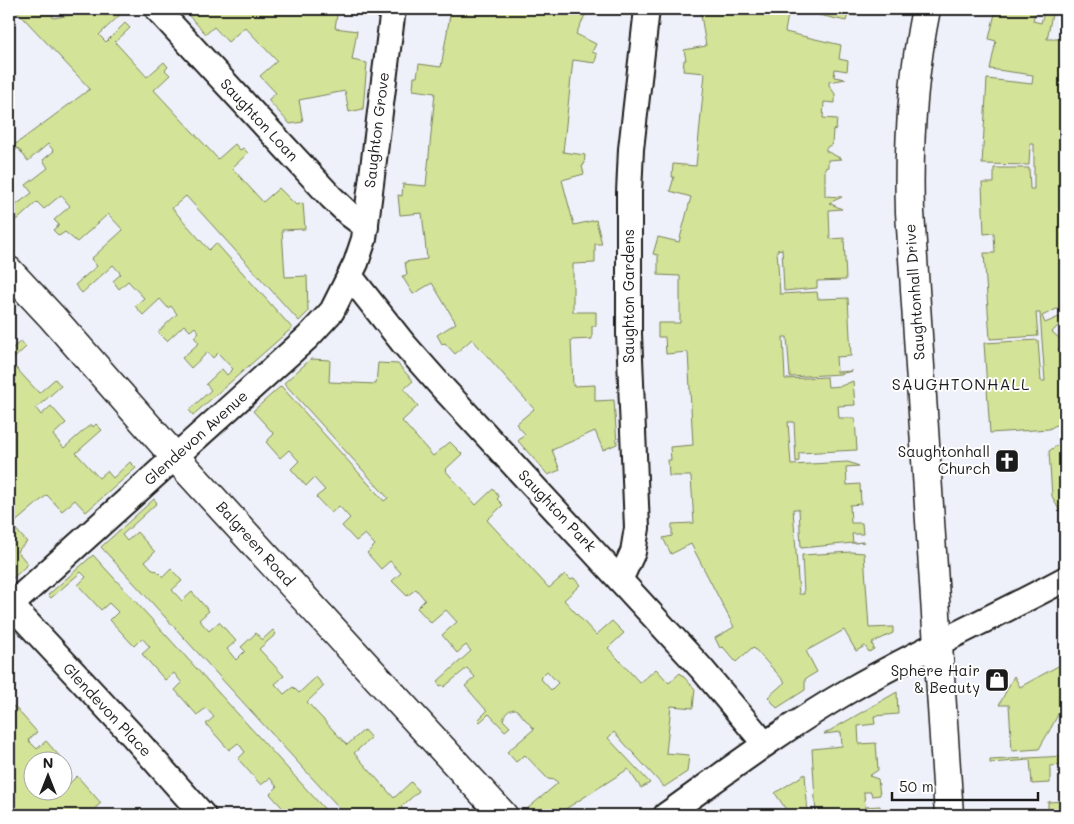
<svg xmlns="http://www.w3.org/2000/svg" width="1074" height="824" font-family="Mali,sans-serif">
<style>
.green{fill:#d3e498;stroke:#78805a;fill-rule:evenodd}
.lines{fill:none;stroke-linecap:round;stroke-linejoin:round}
.minor-casing{stroke:#1c1c1c;stroke-width:28}
.tertiary-casing{stroke:#1c1c1c;stroke-width:31}
.minor{stroke:#fff;stroke-width:24}
.tertiary{stroke:#fff;stroke-width:28}
.labels{text-anchor:middle;stroke-width:4;stroke-linejoin:round;paint-order:stroke}
.street-label{font-size:15px;fill:#1c1c1c;stroke:#fff}
.poi-label{font-size:15px;fill:#1c1c1c;stroke:#fff;text-anchor:end}
.neighbourhood-label{font-size:16px;letter-spacing:1px;fill:#1c1c1c;stroke:#fff}
</style>
<rect width="100%" height="100%" fill="#eff1fa"/>
<filter id="ink" filterUnits="userSpaceOnUse"><feTurbulence type="fractalNoise" baseFrequency=".02" numOctaves="2"/><feDisplacementMap in="SourceGraphic" scale="10" xChannelSelector="R" yChannelSelector="G"/><feConvolveMatrix kernelMatrix="1 2 1 2 8 2 1 2 1" color-interpolation-filters="sRGB"/></filter>
<g filter="url(#ink)">
<g class="green">
<polygon points="15,9 51,9 53,18 99,10 99,9 126,9 99,35 106,42 125,23 130,28 115,42 147,77 164,62 168,67 165,70 170,75 154,90 218,159 235,144 240,150 243,148 248,153 232,168 263,202 279,188 296,205 303,203 305,229 282,230 285,277 307,276 308,312 299,321 186,196 172,208 209,250 216,243 292,328 193,415 189,410 211,390 206,384 222,369 227,375 233,369 218,353 213,358 208,352 191,368 182,358 199,343 194,337 199,332 195,327 190,331 184,325 167,341 158,332 177,314 171,306 168,308 160,299 143,315 135,306 144,298 128,281 119,289 113,281 121,274 113,265 82,293 75,285 97,266 91,259 123,230 108,214 77,242 65,232 59,236 53,230 59,225 54,220 70,206 61,195 44,209 37,202 17,220 9,210 32,193 26,185 48,168 43,160 54,151 48,144 28,161 18,148 9,155 9,149 90,89"/>
<polygon points="189,9 338,9 335,28 357,31 352,60 367,63 363,109 349,112 345,91 299,100 303,122 290,124 268,100 276,93 260,76 277,61 245,27 228,42 214,27 206,34 189,16"/>
<polygon points="451,9 588,9 576,34 596,44 592,52 597,54 595,63 573,60 563,152 585,155 584,165 582,166 584,174 562,180 574,225 596,220 602,244 595,244 595,263 573,264 573,312 596,312 596,326 592,326 592,339 571,340 573,386 595,385 595,401 614,400 617,444 603,450 595,431 552,450 560,470 548,475 518,441 525,434 516,424 534,409 472,339 455,354 445,343 442,344 437,335 456,323 432,283 413,294 402,276 407,275 405,262 427,259 422,213 400,215 398,195 402,196 403,184 426,186 435,93 413,90 414,77 417,77 419,64 441,67"/>
<polygon points="700,9 789,9 785,32 841,45 839,59 848,61 847,71 835,69 834,77 846,79 829,82 829,85 835,94 835,103 824,102 823,118 837,119 836,129 833,130 832,144 826,148 826,151 842,159 828,160 828,167 825,168 825,196 842,197 829,203 842,209 829,210 830,239 844,238 846,280 817,281 817,288 784,291 782,249 777,250 780,294 817,292 818,299 848,298 851,356 836,357 837,372 852,371 840,374 790,377 787,337 783,337 785,379 827,377 828,387 841,386 853,381 855,405 838,406 839,418 855,418 857,450 799,453 799,461 796,462 794,422 788,422 791,465 848,462 859,466 846,467 847,485 860,484 861,504 850,505 851,523 862,523 863,534 852,534 853,543 864,542 801,548 799,509 793,509 799,594 804,594 802,555 851,552 864,553 869,628 893,627 893,633 872,643 874,649 869,652 865,646 856,651 844,630 806,651 817,672 805,679 805,690 777,708 768,697 785,682 753,647 736,662 723,647 720,648 715,638 734,627 691,544 671,554 663,538 672,536 672,524 694,523 691,476 669,476 668,460 671,460 670,447 693,445 688,352 666,354 665,337 658,337 658,323 680,323 680,276 658,275 658,255 653,254 658,237 679,242 691,197 670,191 674,177 672,177 673,164 696,166 705,73 683,71 684,60 686,60 684,50 706,46"/>
<polygon points="792,9 857,9 856,16 848,14 846,21"/>
<polygon points="996,9 1036,9 1033,21 1041,23 1045,9 1053,9 1047,39 1065,39 1065,233 1060,258 1065,260 1060,287 1065,288 1065,305 1042,316 1045,323 1059,317 1062,322 1052,332 1064,342 1058,349 1063,354 1065,353 1065,420 1049,429 990,433 984,343 1038,340 1041,381 1045,381 1040,313 1036,313 1038,336 990,339 984,253 995,253 994,233 984,234 982,183 994,183 994,168 1029,168 1030,189 1034,189 1034,144 1030,144 1029,165 982,164 987,79 1032,84 1033,75 990,69 996,41 989,39"/>
<polygon points="21,341 26,347 9,363 9,351"/>
<path d="M311,359L330,360L329,382L376,384L378,363L398,364L413,381L404,389L418,406L402,421L433,456L450,442L462,454L445,470L476,505L493,489L499,497L497,499L503,505L487,520L549,588L565,574L571,580L574,578L580,585L564,600L596,635L612,621L624,633L608,648L640,683L656,669L669,683L680,673L695,689L693,708L671,706L666,753L689,755L687,772L664,787L614,732L608,738L650,783L641,788L628,769L561,812L562,815H533L527,809L558,783L555,780L548,779L525,755L516,762L507,752L534,729L516,709C509,709 505,713 503,720L510,727L505,731L489,714L480,722L478,720L487,711L465,686L475,677L467,668L444,687L442,685L440,686L437,682L471,651L466,645L457,653L442,635L457,622L446,610L431,623L417,608L425,600L416,589L407,596L392,581L401,573L390,561L381,569L367,553L375,545L365,534L356,541L342,526L350,518L339,506L331,513L316,497L325,490L314,478L306,486L291,469L299,461L289,450L280,458L266,442L274,434L253,411L281,386L384,501L388,498L284,383ZM547,671L558,683L551,690L540,678Z"/>
<polygon points="16,368 39,393 55,379 61,386 36,408 41,415 51,406 66,423 53,435 64,448 91,424 93,427 96,424 102,430 76,453 99,478 107,471 113,478 130,462 136,468 86,512 75,500 62,511 47,495 12,525 27,542 17,551 28,564 9,582 9,374"/>
<polygon points="1065,440 1065,519 1064,520 1052,496 1049,451"/>
<polygon points="154,499 157,503 122,535 127,541 137,532 155,552 145,561 154,571 156,570 163,577 171,569 182,581 172,590 182,601 192,592 209,611 199,620 209,631 219,622 236,641 227,649 236,660 245,651 241,647 256,633 262,640 273,630 276,634 259,649 284,676 275,684 284,694 293,687 299,693 316,677 324,686 307,702 347,745 364,730 371,738 354,753 394,798 411,782 419,791 401,807 409,815 346,815 101,547"/>
<polygon points="93,555 330,815 303,815 301,813 299,815 289,815 270,794 277,787 270,778 261,785 238,759 245,752 238,743 229,750 206,724 214,717 206,708 197,715 175,690 182,683 174,673 165,680 142,654 150,647 142,638 134,646 110,620 118,612 109,603 101,610 78,585 86,577 81,572 51,598 48,595"/>
<path d="M1060,665C1074,697 1054,721 1039,749L1012,751L1009,705H999L1014,676L1020,687Z"/>
<polygon points="897,692 898,714 874,716 875,724 858,726 859,744 876,743 878,770 869,776 878,779 880,795 872,796 871,792 864,792 865,807 880,806 881,815 816,815 812,749 842,746 841,732 824,734"/>
<polygon points="14,706 37,732 28,740 37,749 46,741 69,767 63,773 62,762 32,762 32,792 62,792 63,778 69,784 77,776 101,803 93,810 97,815 13,815 9,810 9,711"/>
<polygon points="1065,756 1065,777 1064,765 1050,766 1050,783 1032,784 1030,760 990,763 990,760"/>
<polygon points="805,774 808,815 781,815 787,811 775,793"/>
<polygon points="1065,801 1065,815 1027,815 1027,813 1048,812 1048,802"/>
</g>
<g class="lines">
<defs>
<g id="minor">
<polyline points="157,9 331,197 350,215 366,227"/>
<polyline points="350,276 403,343 441,386 701,668 765,744"/>
<polyline points="620,580 633,552 637,528 629,334 629,193 631,149 647,9"/>
<polyline points="11,605 132,735 203,815"/>
<polyline points="9,607 308,337 332,311 356,263 364,239 393,9"/>
<path d="M666,815C726,772 786,727 850,690C920,650 994,617 1065,579"/>
</g>
<g id="tertiary">
<path d="M926,9C912,78 908,142 910,212L949,815"/>
<polyline points="9,271 52,317 175,457 503,815"/>
</g>
</defs>
<use href="#minor" class="minor-casing"/>
<use href="#tertiary" class="tertiary-casing"/>
<use href="#minor" class="minor"/>
<use href="#tertiary" class="tertiary"/>
</g>
</g>
<defs>
<symbol id="church-square" viewBox="-11 -11 22 22"><rect x="-9" y="-9" width="18" height="18" rx="4" fill="#1c1c1c" stroke="#fff"/><path d="M-1.2-6h2.4v3.5h3.3v2.4h-3.3V6h-2.4V-.1h-3.3v-2.4h3.3Z" fill="#fff"/></symbol>
<symbol id="shop-square" viewBox="-11 -11 22 22"><rect x="-9" y="-9" width="18" height="18" rx="4" fill="#1c1c1c" stroke="#fff"/><path d="M-5-2.5h2.3a2.7 3.5 0 0 1 5.4 0H5L5.5 6h-11ZM-1.5-2.5h3a1.5 2.3 0 0 0-3 0Z" fill="#fff"/></symbol>
</defs>
<g fill-rule="evenodd">
<use href="#church-square" x="993" y="447" width="28" height="28"/>
<use href="#shop-square" x="983" y="666" width="28" height="28"/>
</g>
<g class="labels">
<g class="street-label">
<text transform="translate(259 120) rotate(47)" y="5">Saughton Loan</text>
<text transform="translate(377 130) rotate(-83)" y="5">Saughton Grove</text>
<text transform="translate(915 292) rotate(-94)" y="5">Saughtonhall Drive</text>
<text transform="translate(629 296) rotate(-90)" y="5">Saughton Gardens</text>
<text transform="translate(196 438) rotate(-42)" y="5">Glendevon Avenue</text>
<text transform="translate(557 511) rotate(47)" y="5">Saughton Park</text>
<text transform="translate(255 544) rotate(48)" y="5">Balgreen Road</text>
<text transform="translate(107 710) rotate(47)" y="5">Glendevon Place</text>
</g>
<g class="poi-label">
<text x="990" y="457">Saughtonhall<tspan x="990" dy="17">Church</tspan></text>
<text x="980" y="676">Sphere Hair<tspan x="980" dy="17">&amp; Beauty</tspan></text>
</g>
<g class="neighbourhood-label">
<text x="961" y="390">SAUGHTONHALL</text>
</g>
</g>
<rect width="1074" height="824" fill="none" stroke="#fff" stroke-width="30"/>
<rect x="15" y="15" width="1044" height="794" fill="none" stroke="#1c1c1c" stroke-width="2" filter="url(#ink)"/>
<g transform="translate(48 776)"><circle r="24" fill="#ffffff" stroke="#a4a4a4"/>
<path d="M0-4L9 19L0 12L-9 19Z" fill="#1c1c1c"/>
<text y="-8" font-size="14" font-weight="bold" text-anchor="middle" fill="#1c1c1c">N</text>
</g>
<path d="M892 792v8h146v-8" fill="none" stroke="#1c1c1c" stroke-width="2.5"/>
<text x="899" y="792" font-size="15" fill="#1c1c1c" stroke="#ffffff" stroke-width="4" paint-order="stroke">50 m</text>
</svg>
